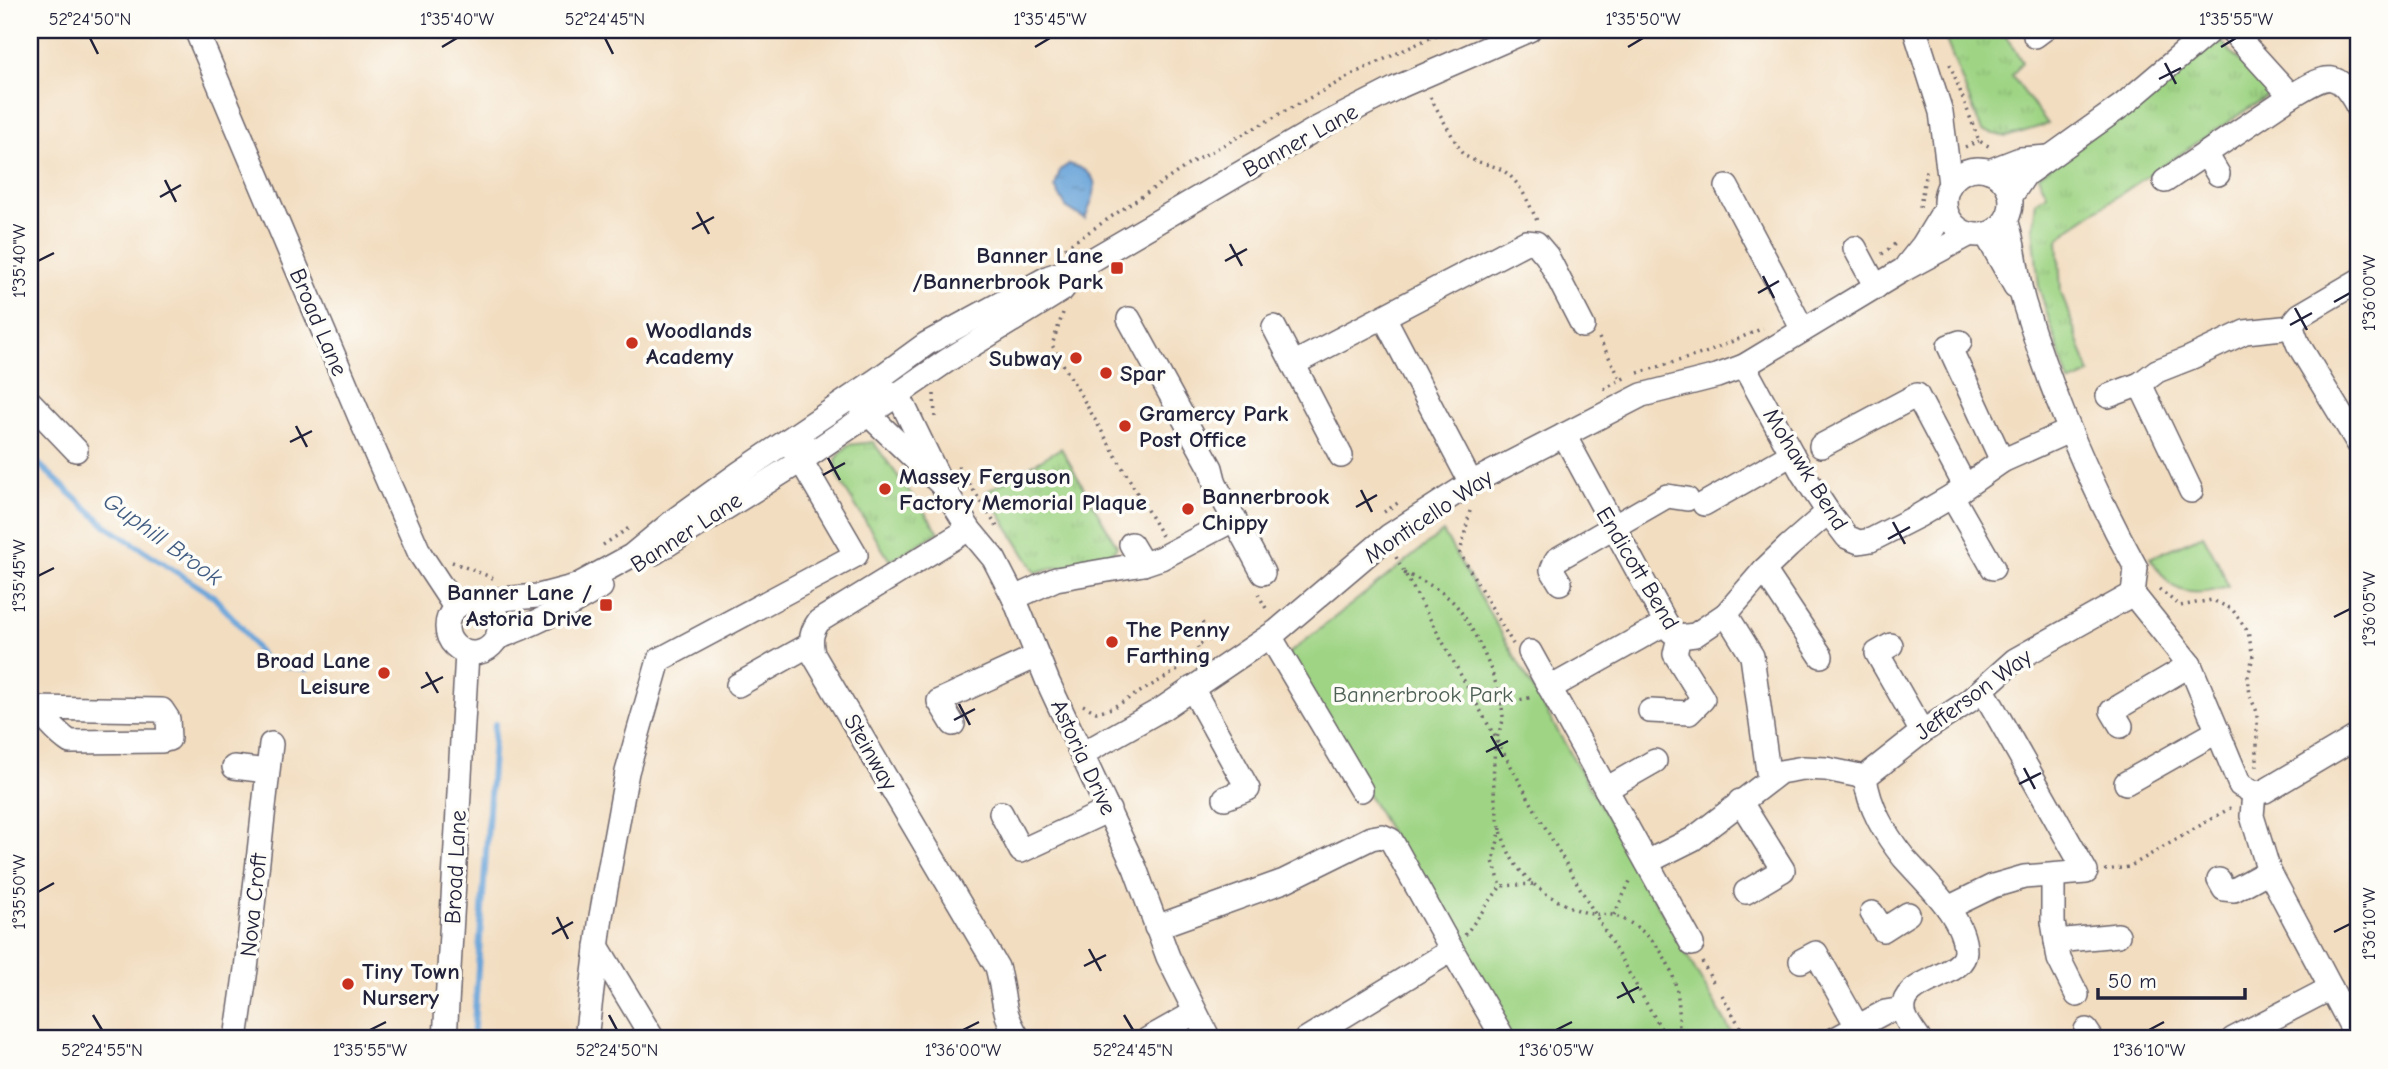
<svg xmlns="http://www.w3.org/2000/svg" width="2388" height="1069" font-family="'Comic Neue',sans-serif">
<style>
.grass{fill:url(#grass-tufts);stroke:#607b60;stroke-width:2}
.park{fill:#9fd484;stroke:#607b60;stroke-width:2}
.water{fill:url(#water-ripples);stroke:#44628a;stroke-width:2}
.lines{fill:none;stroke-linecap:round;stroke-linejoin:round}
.stream{stroke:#67a3d8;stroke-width:6}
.minor-casing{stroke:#6b636a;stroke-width:26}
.path{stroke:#6b636a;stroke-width:3.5;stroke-dasharray:2 5;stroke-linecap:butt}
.minor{stroke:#fff;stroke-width:23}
.ticks{fill:none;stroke:#22223b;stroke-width:2.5}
.poi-dot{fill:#c8321e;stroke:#fdfcf7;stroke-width:2.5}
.labels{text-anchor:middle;stroke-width:7;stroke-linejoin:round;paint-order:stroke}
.street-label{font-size:23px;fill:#22223b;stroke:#fdfcf7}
.poi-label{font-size:23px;font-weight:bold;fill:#22223b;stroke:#fdfcf7;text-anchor:start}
.park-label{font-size:23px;fill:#4e6055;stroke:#fdfcf7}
.water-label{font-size:24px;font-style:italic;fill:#415c82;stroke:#fdfcf7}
.neatline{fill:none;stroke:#22223b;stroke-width:2.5}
.ticks-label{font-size:18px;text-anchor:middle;fill:#22223b}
</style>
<defs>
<pattern id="grass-tufts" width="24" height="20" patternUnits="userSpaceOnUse" patternTransform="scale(1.75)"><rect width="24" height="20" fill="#9fd484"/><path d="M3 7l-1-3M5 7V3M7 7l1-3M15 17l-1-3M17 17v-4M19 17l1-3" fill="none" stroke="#89b673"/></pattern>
<pattern id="water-ripples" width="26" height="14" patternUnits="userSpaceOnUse" patternTransform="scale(1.75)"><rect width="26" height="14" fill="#67a3d8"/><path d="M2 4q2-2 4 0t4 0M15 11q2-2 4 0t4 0" fill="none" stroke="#5484b0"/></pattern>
</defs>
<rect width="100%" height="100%" fill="#fdfcf7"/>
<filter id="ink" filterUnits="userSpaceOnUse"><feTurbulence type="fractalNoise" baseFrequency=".0143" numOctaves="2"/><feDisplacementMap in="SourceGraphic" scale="14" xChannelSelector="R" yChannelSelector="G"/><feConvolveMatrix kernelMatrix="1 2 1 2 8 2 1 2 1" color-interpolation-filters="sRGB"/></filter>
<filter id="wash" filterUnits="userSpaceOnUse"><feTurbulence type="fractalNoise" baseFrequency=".00686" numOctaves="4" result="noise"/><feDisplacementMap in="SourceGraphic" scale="28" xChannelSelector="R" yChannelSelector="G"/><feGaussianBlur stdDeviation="1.57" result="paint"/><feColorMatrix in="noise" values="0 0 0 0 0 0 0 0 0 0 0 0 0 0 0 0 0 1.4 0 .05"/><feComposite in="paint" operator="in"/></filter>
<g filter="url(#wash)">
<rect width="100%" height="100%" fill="#f2ddc0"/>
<g class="grass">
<polygon points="1942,30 2002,30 2022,62 2012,76 2048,124 2006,137 1982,131"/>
<polygon points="2213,40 2221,41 2270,94 2070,228 2058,240 2061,292 2090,374 2069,383 2039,288 2033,227 2036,201 2047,194 2038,176"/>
<polygon points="873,442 939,532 890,561 837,476 836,459 848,445"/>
<path d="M1061,448L1117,546C1113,552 1109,558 1102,562C1087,569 1057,563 1036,573L986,492Z"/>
</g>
<g class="park">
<polygon points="1443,532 1735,1039 1510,1039 1287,655"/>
<path d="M2203,535L2221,568L2228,587C2212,592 2186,597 2172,585C2164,579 2157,567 2150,558Z"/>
</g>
<path class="water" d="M1069,164C1105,174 1096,191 1085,219L1066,207L1055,187L1060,170Z"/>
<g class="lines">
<g class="stream">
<polyline points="30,456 105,525 213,596 242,628 266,663 307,669"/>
<polyline points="473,1039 495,724"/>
</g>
</g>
</g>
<g filter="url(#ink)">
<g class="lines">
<defs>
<g id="minor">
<polyline points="196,30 364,427 420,554 455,607"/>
<polyline points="1915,30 1941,112 1950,184"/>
<path d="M2231,30L2291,96C2325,76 2336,66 2358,107"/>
<polyline points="2035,36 2043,30"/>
<polyline points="2206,154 2218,174"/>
<circle cx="1978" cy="202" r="33"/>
<polyline points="1989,171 2020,159 2048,157"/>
<polyline points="2165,181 2291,96"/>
<polyline points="1727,187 1803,330"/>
<polyline points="2011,196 2025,175 2124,104 2211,30"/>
<polyline points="1986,234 2015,286"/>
<polyline points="1855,248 1876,287"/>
<polyline points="1907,265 1923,245 1945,209"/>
<path d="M2358,281L2300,315C2289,326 2293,330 2298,344L2358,443"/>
<polyline points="1384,317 1471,483"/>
<polyline points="1129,319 1211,468 1215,484 1263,573"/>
<polyline points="1274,327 1341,456"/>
<polyline points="1960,342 1949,346 2002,461"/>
<polyline points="1293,364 1526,242 1536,243 1547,256 1583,326"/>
<polyline points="1744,366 1803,474 1828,512 1847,537 1859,542 1871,540 1918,516 1952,496 2002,461 2069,431"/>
<polyline points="2140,384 2191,491"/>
<polyline points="2108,396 2140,384 2157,371 2190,358 2245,332 2292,327"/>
<polyline points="30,402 76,450"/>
<polyline points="860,402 868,414 942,485 898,394"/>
<polyline points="860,406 881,392 898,394"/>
<polyline points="1564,435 1666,623 1671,631 1679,637 1695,635 1726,614 1764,570 1789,546 1828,512"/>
<polyline points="1821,446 1917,395 1965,486"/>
<polyline points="942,485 969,529 994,559 1014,598 1048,682 1135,868 1168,957 1209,1039"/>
<polyline points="1952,496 1993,568"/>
<polyline points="1704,504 1792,454"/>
<path d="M969,529L819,621C811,632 810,640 813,654L997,967C1001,981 1002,993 1005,1007C1007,1019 1013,1029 1019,1039"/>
<polyline points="1131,544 1143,564"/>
<polyline points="654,553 802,460 948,360 1062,290 1080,267"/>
<polyline points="1764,570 1821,656"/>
<polyline points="1560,583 1552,570 1556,560 1667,496 1687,499"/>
<polyline points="2133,594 2190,665 2240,785 2254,793 2265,791 2358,736"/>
<polyline points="1014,598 1056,579 1143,564 1161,558 1235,519"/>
<circle cx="473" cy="627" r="26"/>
<polyline points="478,601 538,596 576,586 631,556 677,518 738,474 878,379 926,344 1049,277 1080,267 1316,129 1396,88 1529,30"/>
<polyline points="1726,614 1752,656 1769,779"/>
<polyline points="1270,636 1361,790"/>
<path d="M497,638C534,625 568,607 601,587"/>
<polyline points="1891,645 1877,653 1922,732"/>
<polyline points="1530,652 1692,944"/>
<polyline points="738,685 811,644"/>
<polyline points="1192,688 1248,789 1225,798"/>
<polyline points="1550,688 1666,623"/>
<path d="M30,708L162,710L168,719L169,739L162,741L70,742C55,733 47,718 33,708"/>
<polyline points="1650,711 1689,713 1703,699 1675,654 1679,637"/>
<polyline points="953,724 939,701 1037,656"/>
<polyline points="2121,726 2112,711 2190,665"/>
<polyline points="1082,754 1162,709 1277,631 1389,536 1471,483 1642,395 1717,376 1744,366 1903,270 1970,234"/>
<polyline points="234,767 267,771"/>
<polyline points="2126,783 2218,731"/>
<polyline points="1606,789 1655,761"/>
<polyline points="2254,793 2252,816 2269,871 2358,1039"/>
<polyline points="1740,801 1783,870 1746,892"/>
<polyline points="1001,813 1021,851 1109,810"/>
<polyline points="1647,862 1693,839 1780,772 1803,768 1826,769 1865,777"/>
<polyline points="2053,876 2053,922 2059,959 2077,995"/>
<polyline points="2219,880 2224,889 2234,890 2269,871"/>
<polyline points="1948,908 1993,886 2024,877 2086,872 1983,690"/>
<polyline points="1872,913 1883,930 1908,914"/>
<polyline points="1156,927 1284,881 1371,838 1382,836 1391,840 1452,950 1306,1039"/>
<polyline points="2056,941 2118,935"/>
<polyline points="597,946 653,1039"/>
<polyline points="1452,950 1501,1034"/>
<polyline points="1801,961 1816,953 1857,1026"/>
<polyline points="2086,1030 2092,1039"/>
<polyline points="236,1039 246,969 271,744"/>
<polyline points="445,1039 467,653"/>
<polyline points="586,1039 601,916 627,772 659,660 856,555 789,440 803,437"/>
<polyline points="1148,1039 1194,1013"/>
<polyline points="1835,1039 1885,1012 1903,1009"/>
<path d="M1919,1039C1914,1032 1908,1024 1905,1016C1893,978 1965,980 1965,951C1965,917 1925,882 1904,858C1885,834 1869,808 1865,777L1922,732L1969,701L2015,660L2133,594L2136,568C2089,483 2053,397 2024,303C2016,276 2016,247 2006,220"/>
<polyline points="2233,1039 2331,988"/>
</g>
</defs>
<use href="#minor" class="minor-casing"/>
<g class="path">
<polyline points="2356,30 2358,33"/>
<polyline points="1950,64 1979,141 1992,148"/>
<path d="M1430,97L1462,153C1471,162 1486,163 1498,168C1519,177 1529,204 1538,223"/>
<polyline points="1965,147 1979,141"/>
<polyline points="1920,207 1926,170"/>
<polyline points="1065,248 1194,161 1359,71 1447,30"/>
<polyline points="1882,254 1895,244"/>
<polyline points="1063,313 1052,345 1162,536"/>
<polyline points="1599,338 1621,380"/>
<polyline points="1638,373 1708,352 1763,328"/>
<polyline points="1604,389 1628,376"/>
<polyline points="934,394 935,418"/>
<polyline points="958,466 997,527"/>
<polyline points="1470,511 1460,553 1513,644"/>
<polyline points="1384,512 1401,501"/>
<polyline points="603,545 629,528"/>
<polyline points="1396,557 1534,808 1667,1039"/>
<polyline points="452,562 493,578"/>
<path d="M1404,573C1421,580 1436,587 1450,599C1472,619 1503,689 1503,718C1503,725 1498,732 1497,739C1489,775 1495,831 1514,862C1530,887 1564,908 1592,914C1601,915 1610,913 1618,917C1667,937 1686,989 1677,1039"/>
<polyline points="2159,589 2180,606 2212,600 2232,609 2248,632 2253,657 2248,676 2250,696 2257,712 2257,767"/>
<polyline points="1258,594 1267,610"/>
<polyline points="1201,655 1197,646 1211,638 1202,622"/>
<polyline points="1500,704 1533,697"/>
<polyline points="1083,705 1096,712 1112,708 1178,670"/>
<polyline points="1501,828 1493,861 1501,886"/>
<polyline points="2105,870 2129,867 2232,807"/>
<polyline points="1614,915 1631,879"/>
<polyline points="1465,935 1501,886 1534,884"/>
<polyline points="1702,962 1713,982"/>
<polyline points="1722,995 1747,1039"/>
</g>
<use href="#minor" class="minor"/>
</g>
</g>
<path class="ticks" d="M90,38L98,54M605,38L613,54M442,47L457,38M1035,47L1050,38M1628,47L1643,38M2221,47L2236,38M2165,63L2176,84M2159,79L2181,68M165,180L176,202M160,197L181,185M697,212L709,234M692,229L714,217M1230,244L1242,266M38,261L54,253M1225,261L1247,249M1763,276L1774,298M1758,293L1779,281M2334,302L2350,293M2295,308L2307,330M2290,325L2312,313M296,426L307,447M290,442L312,431M828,458L840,480M823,475L845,463M1361,490L1372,512M1356,507L1377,495M1893,522L1905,544M1888,539L1910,527M38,576L54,568M2334,617L2350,609M426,672L438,693M421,688L443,677M959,704L970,725M954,720L975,709M1491,736L1503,757M1486,752L1508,741M2024,768L2035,789M2019,784L2041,773M38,892L54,883M557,917L568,939M2334,932L2350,924M552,934L573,922M1089,949L1101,971M1084,966L1106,955M1622,982L1634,1003M1617,998L1639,987M93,1015L102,1030M609,1015L617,1030M1124,1015L1133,1030M370,1030L386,1022M963,1030L979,1022M1556,1030L1572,1022M2149,1030L2164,1022"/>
<g class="poi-dot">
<rect x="1110" y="261" width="14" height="14" rx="3.5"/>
<circle cx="632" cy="343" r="7"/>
<circle cx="1076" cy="358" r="7"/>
<circle cx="1106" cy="373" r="7"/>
<circle cx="1125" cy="426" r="7"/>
<circle cx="885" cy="489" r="7"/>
<circle cx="1188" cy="509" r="7"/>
<rect x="599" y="598" width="14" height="14" rx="3.5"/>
<circle cx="1112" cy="642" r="7"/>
<circle cx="384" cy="673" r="7"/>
<circle cx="348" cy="984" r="7"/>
</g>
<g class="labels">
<g class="street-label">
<text transform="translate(1300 140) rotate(-29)" y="8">Banner Lane</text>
<text transform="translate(319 322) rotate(67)" y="8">Broad Lane</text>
<text transform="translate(1806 469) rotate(58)" y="8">Mohawk Bend</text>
<text transform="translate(1428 516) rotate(-34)" y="8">Monticello Way</text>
<text transform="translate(686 532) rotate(-33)" y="8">Banner Lane</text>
<text transform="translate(1638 568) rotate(59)" y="8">Endicott Bend</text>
<text transform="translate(1973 694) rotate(-36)" y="8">Jefferson Way</text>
<text transform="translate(871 752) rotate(60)" y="8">Steinway</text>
<text transform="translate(1084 757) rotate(65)" y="8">Astoria Drive</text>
<text transform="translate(455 867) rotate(-87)" y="8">Broad Lane</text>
<text transform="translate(253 905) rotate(-84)" y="8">Nova Croft</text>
</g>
<g class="poi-label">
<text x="1103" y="263" text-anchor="end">Banner Lane<tspan x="1103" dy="26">/Bannerbrook Park</tspan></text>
<text x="646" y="338">Woodlands<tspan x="646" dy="26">Academy</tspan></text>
<text x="1062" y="366" text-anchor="end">Subway</text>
<text x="1120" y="381">Spar</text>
<text x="1139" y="421">Gramercy Park<tspan x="1139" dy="26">Post Office</tspan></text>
<text x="899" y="484">Massey Ferguson<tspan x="899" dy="26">Factory Memorial Plaque</tspan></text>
<text x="1202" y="504">Bannerbrook<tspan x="1202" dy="26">Chippy</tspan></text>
<text x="592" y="600" text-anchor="end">Banner Lane /<tspan x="592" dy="26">Astoria Drive</tspan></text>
<text x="1126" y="637">The Penny<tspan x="1126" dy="26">Farthing</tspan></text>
<text x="370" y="668" text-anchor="end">Broad Lane<tspan x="370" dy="26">Leisure</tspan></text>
<text x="362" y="979">Tiny Town<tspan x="362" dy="26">Nursery</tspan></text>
</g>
<g class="park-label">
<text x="1423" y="702">Bannerbrook Park</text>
</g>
<g class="water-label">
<text transform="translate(163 539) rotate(36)" y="8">Guphill Brook</text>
</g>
</g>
<rect width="2388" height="1069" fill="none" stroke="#fdfcf7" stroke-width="77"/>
<path d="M2098 988v10h147v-10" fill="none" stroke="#22223b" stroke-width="3.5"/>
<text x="2108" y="988" font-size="21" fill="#22223b" stroke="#fdfcf7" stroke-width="5" paint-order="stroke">50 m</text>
<rect x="38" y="38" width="2312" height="992" class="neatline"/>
<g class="ticks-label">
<text x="90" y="25">52°24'50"N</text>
<text x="457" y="25">1°35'40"W</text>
<text x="605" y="25">52°24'45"N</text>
<text x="1050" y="25">1°35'45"W</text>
<text x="1643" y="25">1°35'50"W</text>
<text x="2236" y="25">1°35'55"W</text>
<text transform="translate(19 261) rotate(-90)" y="6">1°35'40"W</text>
<text transform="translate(2369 293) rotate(-90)" y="6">1°36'00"W</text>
<text transform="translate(19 576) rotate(-90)" y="6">1°35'45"W</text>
<text transform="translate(2369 609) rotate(-90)" y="6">1°36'05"W</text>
<text transform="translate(19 892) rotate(-90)" y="6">1°35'50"W</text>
<text transform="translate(2369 924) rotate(-90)" y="6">1°36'10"W</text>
<text x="102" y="1056">52°24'55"N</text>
<text x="370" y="1056">1°35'55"W</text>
<text x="617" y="1056">52°24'50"N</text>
<text x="963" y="1056">1°36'00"W</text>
<text x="1133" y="1056">52°24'45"N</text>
<text x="1556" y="1056">1°36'05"W</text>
<text x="2149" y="1056">1°36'10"W</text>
</g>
</svg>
